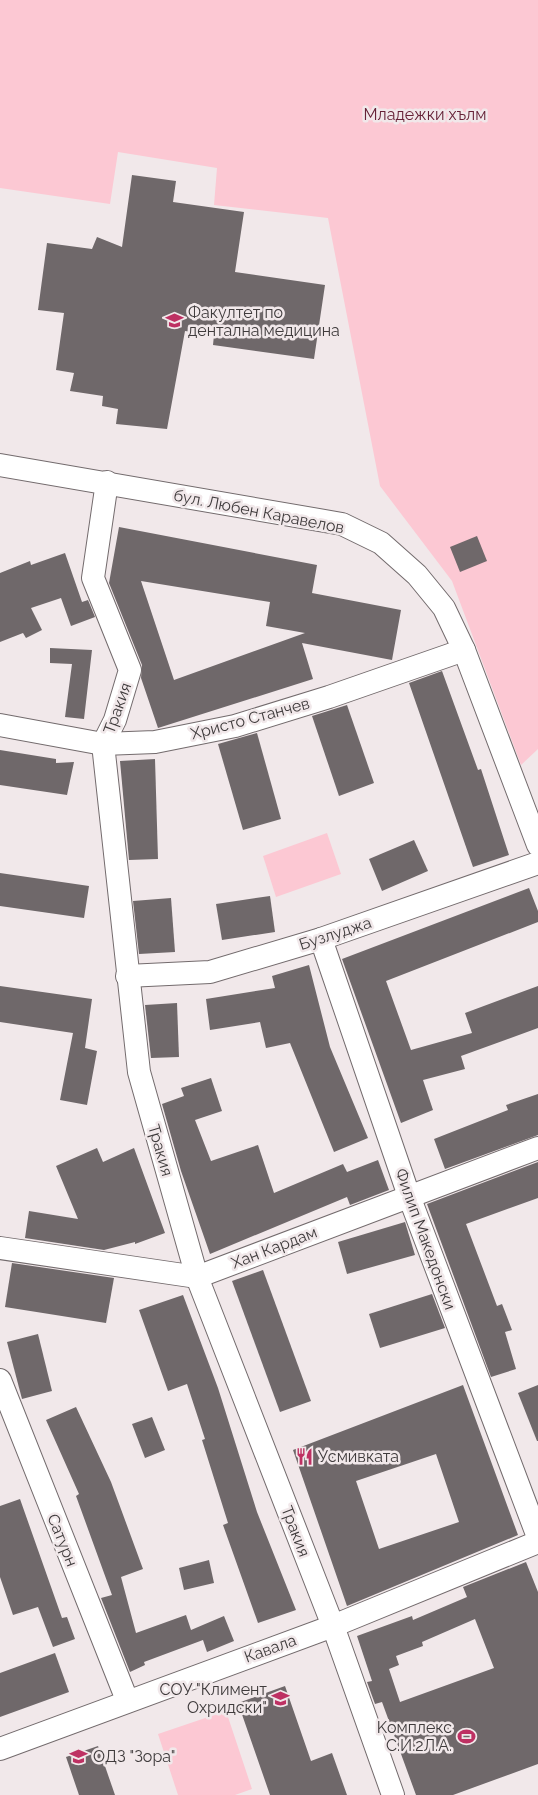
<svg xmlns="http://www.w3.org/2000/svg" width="538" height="1795" font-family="Raleway,sans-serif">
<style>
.green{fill:#fcc8d3}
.building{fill:#6f686a;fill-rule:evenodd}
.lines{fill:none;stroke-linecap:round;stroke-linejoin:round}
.minor-casing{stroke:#736b6d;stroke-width:24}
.minor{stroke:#fff;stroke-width:22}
.labels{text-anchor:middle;stroke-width:5;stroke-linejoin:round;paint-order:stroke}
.park-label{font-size:16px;fill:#662237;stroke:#f1e8ea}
.poi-label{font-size:16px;fill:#3f3b3c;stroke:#f1e8ea;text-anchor:start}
.street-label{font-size:16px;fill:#3f3b3c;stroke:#f1e8ea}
</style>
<rect width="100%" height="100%" fill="#f1e8ea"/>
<g class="green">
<polygon points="0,0 538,0 538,749 521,765 452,581 380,486 328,218 214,205 217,168 118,152 110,204 0,188"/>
<polygon points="327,833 341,874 276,897 263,856"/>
<polygon points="226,1711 252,1789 235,1795 178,1795 158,1734"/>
</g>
<g class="building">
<polygon points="132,175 176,181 173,202 244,212 235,272 325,285 314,359 213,345 214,335 185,331 167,429 116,424 118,409 102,406 103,396 70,391 74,373 56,370 64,313 38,310 47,243 92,249 97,237 122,247"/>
<path d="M119,527L317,565L312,593L401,610L392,660L302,643L313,679L158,728L141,678L142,665L109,583ZM141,581L270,602L266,626L305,633L174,680Z"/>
<polygon points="477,536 487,561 460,572 450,547"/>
<polygon points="65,553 82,602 88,600 95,617 71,626 61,598 31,608 42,630 26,638 23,633 0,642 0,573 30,561 31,565"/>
<polygon points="50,648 92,650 84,719 65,717 72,664 50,663"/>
<polygon points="442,671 478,770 481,769 509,855 473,867 409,683"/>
<polygon points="347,705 374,783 339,796 312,716"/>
<polygon points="257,733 281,819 243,830 218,744"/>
<polygon points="0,750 56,759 56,763 74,762 67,795 0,785"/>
<polygon points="155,759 158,859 129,860 120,761"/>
<polygon points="414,840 428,871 382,891 369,859"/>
<polygon points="0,873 89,886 84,918 0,906"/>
<polygon points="529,888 538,911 538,922 386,981 411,1050 472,1033 465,1013 538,986 538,1028 461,1056 465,1069 423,1080 433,1110 401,1123 342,959"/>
<polygon points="270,896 275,932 222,940 216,904"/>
<polygon points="171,898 175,952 139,954 133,901"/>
<polygon points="309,965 330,1047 368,1138 334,1152 290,1043 266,1048 260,1022 210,1030 206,999 275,988 272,976"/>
<polygon points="0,986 92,999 85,1048 97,1051 87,1105 60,1100 73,1033 0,1022"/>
<polygon points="177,1003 179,1057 151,1058 145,1005"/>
<polygon points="211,1078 222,1111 195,1120 211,1161 258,1145 274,1193 343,1164 347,1172 378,1160 389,1190 350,1205 347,1197 210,1254 181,1171 162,1104 184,1096 181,1088"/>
<polygon points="538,1094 538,1135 445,1169 434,1139 508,1110 506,1105"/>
<polygon points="97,1148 103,1162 134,1148 165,1233 135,1244 135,1242 104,1250 25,1238 29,1211 78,1219 56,1166"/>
<polygon points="538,1162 538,1198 466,1224 497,1306 502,1304 512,1330 505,1332 516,1369 491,1377 427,1204"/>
<polygon points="405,1222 415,1255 347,1274 338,1242"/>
<polygon points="12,1263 114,1278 106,1323 5,1307"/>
<polygon points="263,1270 311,1401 280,1412 232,1281"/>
<polygon points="432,1294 445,1328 380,1348 369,1314"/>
<polygon points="183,1295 218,1388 257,1512 296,1610 258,1623 223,1525 228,1523 202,1440 205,1439 187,1384 168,1391 139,1310"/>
<polygon points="38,1334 52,1391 22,1399 7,1342"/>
<path d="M463,1385L518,1535L347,1606L293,1450ZM436,1454L459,1522L379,1549L356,1481Z"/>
<polygon points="538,1385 538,1441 537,1441 518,1393"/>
<polygon points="76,1407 111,1482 143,1569 121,1577 136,1633 186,1615 191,1630 224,1616 234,1641 207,1652 203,1640 144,1662 145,1665 130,1672 101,1598 112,1595 76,1496 79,1494 46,1420"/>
<polygon points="152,1417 165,1450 145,1458 132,1424"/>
<polygon points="20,1499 62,1618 67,1617 75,1639 53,1647 38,1607 13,1615 0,1577 0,1506"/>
<polygon points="209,1560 214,1583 184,1590 179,1568"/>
<path d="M526,1562L538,1592V1764L453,1795H416L382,1702L375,1704L367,1682L372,1681L357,1636L412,1616L413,1620L467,1597L463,1587ZM475,1619L494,1668L400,1702L389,1669L399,1665L396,1656L423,1646L422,1642Z"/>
<polygon points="55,1653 69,1692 0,1717 0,1673"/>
<polygon points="285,1686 311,1761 332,1753 347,1795 270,1795 238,1703"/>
<polygon points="98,1746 115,1795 79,1795 66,1757"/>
</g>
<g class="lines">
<defs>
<g id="minor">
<polyline points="0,465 342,524 381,543 417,575 444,608 464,650 538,845"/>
<polyline points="107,482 93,578 130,670 115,720 103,744 139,1072 197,1277 333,1626 393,1795"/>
<polyline points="0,725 103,744 155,742 235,726 329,697 464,650"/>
<polyline points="321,939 409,1196 538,1537"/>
<polyline points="127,976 210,972 321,939 538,863"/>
<polyline points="0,1248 197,1277 538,1148"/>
<polyline points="0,1380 127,1700"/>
<polyline points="0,1749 333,1626 538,1542"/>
</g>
</defs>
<use href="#minor" class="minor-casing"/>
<use href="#minor" class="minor"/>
</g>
<defs>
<symbol id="university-bare" viewBox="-9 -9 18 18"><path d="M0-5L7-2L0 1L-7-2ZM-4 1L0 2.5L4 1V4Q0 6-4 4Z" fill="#be3163" stroke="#f1e8ea" stroke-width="2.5" paint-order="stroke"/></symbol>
<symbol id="restaurant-bare" viewBox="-9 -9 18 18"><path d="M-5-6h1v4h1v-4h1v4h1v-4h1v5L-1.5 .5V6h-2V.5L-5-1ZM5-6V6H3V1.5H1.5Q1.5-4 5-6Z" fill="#be3163" stroke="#f1e8ea" stroke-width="2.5" paint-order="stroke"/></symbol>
<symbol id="school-bare" viewBox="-9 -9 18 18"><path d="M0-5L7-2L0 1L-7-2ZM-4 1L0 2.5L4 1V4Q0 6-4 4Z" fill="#be3163" stroke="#f1e8ea" stroke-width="2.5" paint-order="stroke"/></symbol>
<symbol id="stadium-bare" viewBox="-9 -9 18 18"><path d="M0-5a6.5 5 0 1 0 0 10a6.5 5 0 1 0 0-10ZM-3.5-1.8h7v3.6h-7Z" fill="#be3163" stroke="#f1e8ea" stroke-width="2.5" paint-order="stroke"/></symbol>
</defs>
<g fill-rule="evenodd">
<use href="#university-bare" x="162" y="308" width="25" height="25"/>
<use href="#restaurant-bare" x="292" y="1444" width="25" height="25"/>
<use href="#school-bare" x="268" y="1686" width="25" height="25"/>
<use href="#stadium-bare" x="454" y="1724" width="25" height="25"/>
<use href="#school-bare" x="66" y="1744" width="25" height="25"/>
</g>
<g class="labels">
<g class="park-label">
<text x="425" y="120">Младежки хълм</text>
</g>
<g class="poi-label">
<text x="188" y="318">Факултет по<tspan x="188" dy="18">дентална медицина</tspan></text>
<text x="318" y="1462">Усмивката</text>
<text x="267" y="1695" text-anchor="end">СОУ "Климент<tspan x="267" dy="18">Охридски"</tspan></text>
<text x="452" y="1733" text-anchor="end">Kомплекс<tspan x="452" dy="18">С.И.2Л.А.</tspan></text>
<text x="93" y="1762">ОДЗ "Зора"</text>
</g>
<g class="street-label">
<text transform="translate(259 511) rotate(11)" y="6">бул. Любен Каравелов</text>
<text transform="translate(117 708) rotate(-70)" y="6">Тракия</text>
<text transform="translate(250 718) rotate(-15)" y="6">Христо Станчев</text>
<text transform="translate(335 933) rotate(-18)" y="6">Бузлуджа</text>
<text transform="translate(161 1150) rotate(74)" y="6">Тракия</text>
<text transform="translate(426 1239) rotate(70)" y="6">Филип Македонски</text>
<text transform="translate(274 1247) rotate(-21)" y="6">Хан Кардам</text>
<text transform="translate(296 1531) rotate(69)" y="6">Тракия</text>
<text transform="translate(63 1540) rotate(68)" y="6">Сатурн</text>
<text transform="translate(270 1648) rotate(-20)" y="6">Кавала</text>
</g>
</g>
</svg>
